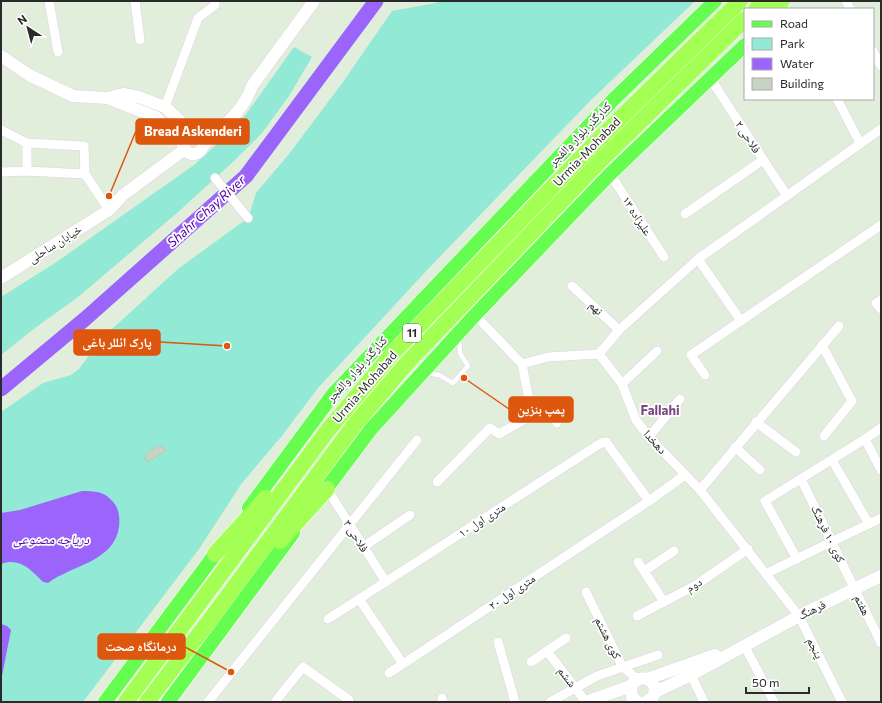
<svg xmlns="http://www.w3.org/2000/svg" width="882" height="703" font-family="Commissioner,'Noto Naskh Arabic',sans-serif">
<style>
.green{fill:#92e9d5}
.water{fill:#9b64fa}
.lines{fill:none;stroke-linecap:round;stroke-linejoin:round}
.river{stroke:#9b64fa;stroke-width:15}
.building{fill:#c7d3c3;stroke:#b9c9b4}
.lane-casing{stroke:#e3d0e4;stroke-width:5.5}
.street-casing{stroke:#e3d0e4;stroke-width:10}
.secondary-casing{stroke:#e3d0e4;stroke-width:13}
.primary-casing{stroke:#fff;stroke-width:15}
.highway-casing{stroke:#fff;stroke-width:17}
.lane{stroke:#fff;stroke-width:4.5}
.street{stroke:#fff;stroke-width:9}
.secondary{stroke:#fff;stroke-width:12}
.primary{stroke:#66fd50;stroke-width:14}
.highway{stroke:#a3ff54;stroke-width:16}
.labels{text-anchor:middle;stroke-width:3.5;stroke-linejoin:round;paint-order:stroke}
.shield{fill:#fff;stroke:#6a6a6a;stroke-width:1}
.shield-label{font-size:11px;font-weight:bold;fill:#2a2a2a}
.street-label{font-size:12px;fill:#2a2a2a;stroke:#fff}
.water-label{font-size:13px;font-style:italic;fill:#4c01a7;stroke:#fff}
.neighbourhood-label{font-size:13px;font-weight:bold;fill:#7b467f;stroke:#fff}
.leader{fill:none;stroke:#de570e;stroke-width:1.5}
.callout-dot{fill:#de570e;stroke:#fff;stroke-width:1.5}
.callout{fill:#de570e;stroke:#de570e;stroke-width:1.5}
.callout-label{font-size:13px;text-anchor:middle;font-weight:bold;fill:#fff}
</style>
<rect width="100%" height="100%" fill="#e1eedb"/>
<g class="green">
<polygon points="437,1 695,1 591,100 428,269 318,388 281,437 242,483 199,549 83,702 1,702 1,412 43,383 71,375 79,369 101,339 178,269 248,218 256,193 289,154 343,82 392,11 436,3"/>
<polygon points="294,47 312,57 289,96 262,133 234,161 177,213 78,297 35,328 1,355 1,297 55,263 194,165 229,133 247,113"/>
</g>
<g class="water">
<path d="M82,491C97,491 107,492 116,506C119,511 120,520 119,527C114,562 72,565 48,583L43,582C31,570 20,557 1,564V513L20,510Z"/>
<polygon points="1,624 7,626 11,630 1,681"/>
</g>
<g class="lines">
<polyline class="river" points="1,389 85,319 246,176 376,1"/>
</g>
<polygon class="building" points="158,446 163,447 166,451 147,462 145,458 147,453"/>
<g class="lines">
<defs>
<polyline id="lane" points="427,373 439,375 453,383 468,366 460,353 459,339"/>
<g id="street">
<polyline points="49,1 58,52"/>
<polyline points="135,1 140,40"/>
<polyline points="846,1 850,9"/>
<polyline points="873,51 881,66"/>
<polyline points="710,78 787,196"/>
<polyline points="837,99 860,143"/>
<polyline points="165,107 198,18 215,5 215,1"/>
<polyline points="1,130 27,143 84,146 85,174 109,210"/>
<polyline points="27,171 27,143"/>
<polyline points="1,172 27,171 85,174"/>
<polyline points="610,174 664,257"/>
<polyline points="215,178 248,218"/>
<polyline points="685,214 763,160"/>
<polyline points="572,286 619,330"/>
<polyline points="881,300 876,303 881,309"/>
<polyline points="475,315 522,364 548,357 599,354 622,384 636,420 649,437 700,490 799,616 842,702"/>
<polyline points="741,321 698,259 881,129"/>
<polyline points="822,345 852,401 824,436"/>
<polyline points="599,354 619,330 698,259"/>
<polyline points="705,375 691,355 881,225"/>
<polyline points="622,384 657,351"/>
<polyline points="532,415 548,406 557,423"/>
<polyline points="756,422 796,452"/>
<polyline points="649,437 680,399"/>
<polyline points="865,439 881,428"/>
<polyline points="735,447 760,470"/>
<polyline points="832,460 869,524"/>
<polyline points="801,479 881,643"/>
<polyline points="437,482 490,428 499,434 532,415 522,364"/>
<polyline points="327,489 386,582"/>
<polyline points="700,490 839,326"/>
<polyline points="363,547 410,515"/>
<polyline points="797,559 765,501 865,439 881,470"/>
<polyline points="638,562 664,602"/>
<polyline points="644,571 674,551"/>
<polyline points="767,573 881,518"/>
<polyline points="586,592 622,666 637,679"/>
<polyline points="359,599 403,664 649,501 685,475"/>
<polyline points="637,616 696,585 748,549"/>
<polyline points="328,619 601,443 606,442 649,501"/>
<polyline points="498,642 515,702"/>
<polyline points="744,645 774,702"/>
<polyline points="547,651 586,702"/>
<polyline points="531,662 566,638"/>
<polyline points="389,673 403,664"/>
<polyline points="691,675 704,702"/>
<polyline points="442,698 443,702"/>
<polyline points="208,702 417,440"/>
<polyline points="275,702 303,667 349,700"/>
<polyline points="550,702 597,676 658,655"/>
</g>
<g id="secondary">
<polyline points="1,56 29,75 73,96 107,98 156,117 183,143"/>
<polyline points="107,98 123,94 139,97 165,107 195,135"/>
<circle cx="193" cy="144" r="10"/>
<path d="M203,146C221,128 244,111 252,86L314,1"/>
<polyline points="1,278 109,210 123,195 185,149"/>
<polyline points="647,679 715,655"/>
<polyline points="655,692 691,675 799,616 881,576"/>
<polyline points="586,702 631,686"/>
<path d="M638,702L632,697L631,686C640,671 660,680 653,697L646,702"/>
</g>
<g id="primary">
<polyline points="320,497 371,429 475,315 610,174 745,45"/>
<polyline points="249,508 334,393 613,100 715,1"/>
<polyline points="105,702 222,545"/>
<polyline points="168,702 293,533"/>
</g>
<g id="highway">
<polyline points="756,9 764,1"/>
<polyline points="776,9 782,1"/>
<polyline points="280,541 327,489"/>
<polyline points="215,554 266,498"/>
<polyline points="126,702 328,430 393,353 592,146 740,1"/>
<polyline points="147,702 212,617 355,424 407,363 600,161 745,19"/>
</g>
</defs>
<use href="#lane" class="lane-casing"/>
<use href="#street" class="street-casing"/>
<use href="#secondary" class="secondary-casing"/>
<use href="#primary" class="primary-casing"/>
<use href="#highway" class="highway-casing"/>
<use href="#lane" class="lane"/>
<use href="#street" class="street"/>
<use href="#secondary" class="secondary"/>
<use href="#primary" class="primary"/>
<use href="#highway" class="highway"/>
</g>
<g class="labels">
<rect class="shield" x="403" y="324" width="18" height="18" rx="3"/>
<g class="shield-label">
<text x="412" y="337">11</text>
</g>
<g class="street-label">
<text transform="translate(580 134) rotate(-46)" y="4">کنارگذر بلوار والفجر</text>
<text transform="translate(748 137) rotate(57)" y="4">فلاحی ۲</text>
<text transform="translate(587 152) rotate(-46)" y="4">Urmia-Mohabad</text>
<text transform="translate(637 216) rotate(57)" y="4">۱۳ علیزاده</text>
<text transform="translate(55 244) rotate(-32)" y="4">خیابان ساحلی</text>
<text transform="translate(596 308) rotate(44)" y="4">نهم</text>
<text transform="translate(357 369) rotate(-48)" y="4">کنارگذر بلوار والفجر</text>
<text transform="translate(365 387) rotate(-49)" y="4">Urmia-Mohabad</text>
<text transform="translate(655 442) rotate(48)" y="4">دهخدا</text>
<text transform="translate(482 520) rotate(-33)" y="4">۱۰ متری اول</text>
<text transform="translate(828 534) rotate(64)" y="4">کوی ۱۰ فرهنگ</text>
<text transform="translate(356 536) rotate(58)" y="4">فلاحی ۳</text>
<text transform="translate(694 585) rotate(-31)" y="4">دوم</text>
<text transform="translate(512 592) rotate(-34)" y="4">۲۰ متری اول</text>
<text transform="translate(862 605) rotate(64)" y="4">هفتم</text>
<text transform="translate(812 610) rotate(-26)" y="4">فرهنگ</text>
<text transform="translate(608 638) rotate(64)" y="4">کوی هشتم</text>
<text transform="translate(815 648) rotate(64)" y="4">پنجم</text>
<text transform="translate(567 677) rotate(52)" y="4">ششم</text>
</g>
<g class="water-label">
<text transform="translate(206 211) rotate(-42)" y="5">Shahr Chay River</text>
<text x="51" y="544">دریاچه مصنوعی</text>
</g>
<g class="neighbourhood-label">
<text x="660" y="415">Fallahi</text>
</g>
</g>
<path class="leader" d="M109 196L136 131M227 346L160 342M464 378L509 409M231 672L185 647"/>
<g class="callout-dot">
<circle cx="109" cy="196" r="4"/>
<circle cx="227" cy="346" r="4"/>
<circle cx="464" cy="378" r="4"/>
<circle cx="231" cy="672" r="4"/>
</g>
<g class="callout">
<rect x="136" y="119" width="113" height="25" rx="4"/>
<rect x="74" y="330" width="86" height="25" rx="4"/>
<rect x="509" y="397" width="64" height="25" rx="4"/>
<rect x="98" y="634" width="87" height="25" rx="4"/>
</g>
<g class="callout-label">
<text x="193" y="136">Bread Askenderi</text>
<text x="117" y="347">پارک ائللر باغی</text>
<text x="541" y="414">پمپ بنزین</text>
<text x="141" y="651">درمانگاه صحت</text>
</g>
<rect width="882" height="703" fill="none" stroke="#2a2a2a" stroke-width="4"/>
<rect x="744" y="8" width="130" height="92" fill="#ffffff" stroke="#aaaaaa"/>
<rect x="752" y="21" width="20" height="6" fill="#66fd50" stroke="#aaaaaa"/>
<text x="780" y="28" font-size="12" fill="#2a2a2a">Road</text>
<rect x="752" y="38" width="20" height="12" fill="#92e9d5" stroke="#aaaaaa"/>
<text x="780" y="48" font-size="12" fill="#2a2a2a">Park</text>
<rect x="752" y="58" width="20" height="12" fill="#9b64fa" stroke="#aaaaaa"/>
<text x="780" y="68" font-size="12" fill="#2a2a2a">Water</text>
<rect x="752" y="78" width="20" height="12" fill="#c7d3c3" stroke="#aaaaaa"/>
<text x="780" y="88" font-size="12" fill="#2a2a2a">Building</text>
<g transform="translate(28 28) rotate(324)" stroke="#ffffff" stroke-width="3" paint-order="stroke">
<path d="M0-3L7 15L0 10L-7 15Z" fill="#2a2a2a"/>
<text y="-6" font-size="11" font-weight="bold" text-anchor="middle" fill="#2a2a2a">N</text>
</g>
<path d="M746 687v6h63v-6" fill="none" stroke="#2a2a2a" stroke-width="2"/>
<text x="752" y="687" font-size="12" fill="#2a2a2a" stroke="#ffffff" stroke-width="3" paint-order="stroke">50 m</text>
</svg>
